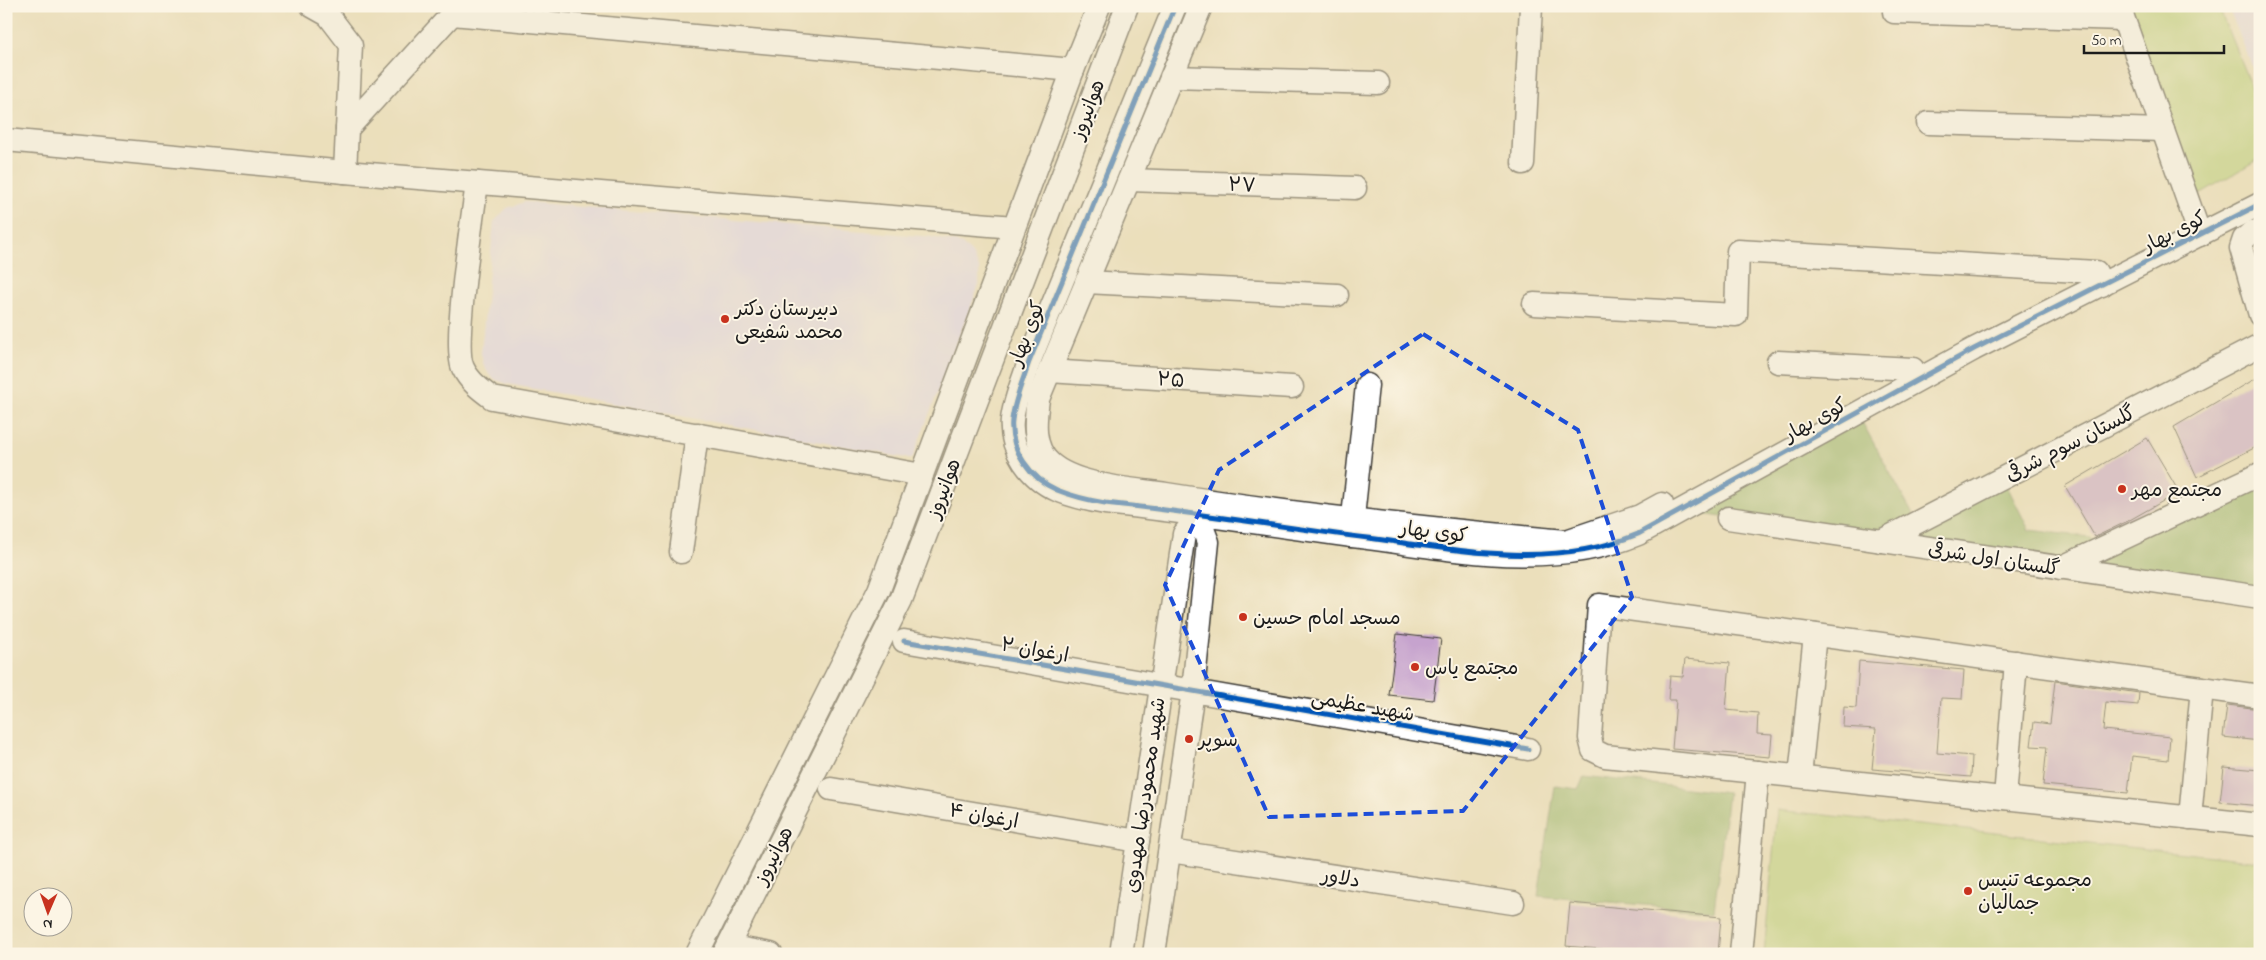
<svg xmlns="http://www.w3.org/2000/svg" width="2266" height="960" font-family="'Indie Flower','Playpen Sans Arabic',sans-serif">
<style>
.built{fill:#ded5f5}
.green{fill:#b5cf75;stroke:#687648}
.forest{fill:#90b266;stroke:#566741}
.building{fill:#c6a3ce}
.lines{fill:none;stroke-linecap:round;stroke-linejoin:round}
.minor-casing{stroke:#3b3934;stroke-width:25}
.minor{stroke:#fff;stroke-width:22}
.cycleway-casing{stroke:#fcf5e5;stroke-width:8}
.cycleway{stroke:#0057b8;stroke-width:5}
.marked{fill:none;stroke:#1d4ed8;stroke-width:4;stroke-dasharray:10 6;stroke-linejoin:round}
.poi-dot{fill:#c8321e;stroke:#fcf5e5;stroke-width:2}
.labels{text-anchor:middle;stroke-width:4;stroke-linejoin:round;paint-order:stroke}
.street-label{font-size:20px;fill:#1c1c1c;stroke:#fcf5e5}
.poi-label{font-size:20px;fill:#1c1c1c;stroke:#fcf5e5;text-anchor:start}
</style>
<rect width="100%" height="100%" fill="#fcf5e5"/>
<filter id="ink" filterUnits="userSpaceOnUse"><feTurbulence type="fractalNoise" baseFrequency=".02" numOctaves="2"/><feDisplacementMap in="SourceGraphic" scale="10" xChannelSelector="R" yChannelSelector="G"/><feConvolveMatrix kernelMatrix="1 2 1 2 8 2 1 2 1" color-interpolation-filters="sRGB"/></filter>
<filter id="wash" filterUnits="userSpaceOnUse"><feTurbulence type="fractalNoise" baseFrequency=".0096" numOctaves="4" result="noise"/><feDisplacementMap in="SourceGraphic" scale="20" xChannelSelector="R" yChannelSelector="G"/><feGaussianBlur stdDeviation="1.12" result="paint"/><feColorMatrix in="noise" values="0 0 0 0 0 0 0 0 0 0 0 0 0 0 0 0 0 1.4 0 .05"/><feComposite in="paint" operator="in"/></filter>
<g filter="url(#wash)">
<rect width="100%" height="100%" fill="#ebdfbb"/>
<g class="built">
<polygon points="2228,6 2260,6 2260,86"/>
<polygon points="525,202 931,237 962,244 972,254 979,268 979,285 912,459 508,384 496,380 488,373 483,363 481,353 494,222 507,208"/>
</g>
<g class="green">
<polygon points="2126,6 2218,6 2260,109 2260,158 2193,198"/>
<polygon points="1777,810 2260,861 2258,954 1764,954"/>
</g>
<g class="forest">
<polygon points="1861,420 1917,522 2003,478 2029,530 2090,537 2098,545 2260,474 2260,597 1688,512"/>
<polygon points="1584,776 1728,793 1714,911 1538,896 1555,786 1578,789"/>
</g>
<g id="blocks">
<g class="building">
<polygon points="2260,376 2260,445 2197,477 2174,427"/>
<polygon points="2147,438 2179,492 2128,521 2095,537 2065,486"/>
<polygon points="1397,634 1441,639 1433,700 1389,695"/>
<polygon points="1685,659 1730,663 1726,710 1758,713 1757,734 1772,735 1770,757 1672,749 1676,700 1668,700 1670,676 1683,677"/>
<polygon points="1859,661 1964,670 1962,699 1941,698 1937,753 1972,756 1971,777 1872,769 1876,729 1843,727 1844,707 1856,708"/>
<polygon points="2055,681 2139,693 2138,705 2106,702 2103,730 2170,737 2168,760 2132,756 2128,793 2043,785 2047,747 2031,746 2034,722 2050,724"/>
<polygon points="2227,705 2260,709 2260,741 2223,737"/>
<polygon points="2224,767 2260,770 2260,806 2220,802"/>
<polygon points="1570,903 1721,917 1718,954 1654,954 1566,946"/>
</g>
</g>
</g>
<g filter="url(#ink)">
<use href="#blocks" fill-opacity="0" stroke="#3b3934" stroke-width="1"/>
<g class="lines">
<defs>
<g id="minor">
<polyline points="312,6 328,15 351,45 345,172"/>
<path d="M1175,6L1029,362C1023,380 1014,401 1012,420C1009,449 1031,479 1057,490C1072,496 1088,500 1105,503C1193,512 1281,527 1368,538C1458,550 1552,570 1638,534L1974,349L2260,204"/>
<path d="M1201,6L1038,399C1035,421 1032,447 1050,463C1075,486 1133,489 1166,494C1291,514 1417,527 1543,539L1566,541L1640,516L1662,504"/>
<polyline points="2119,6 2200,235"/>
<polyline points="1894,12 2123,19"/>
<polyline points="452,14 1073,70"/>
<polyline points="1171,77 1378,83"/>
<polyline points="1928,123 2163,130"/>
<polyline points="347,129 452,14 453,6"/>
<polyline points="6,140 345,172 1014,227"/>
<polyline points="1523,163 1531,6"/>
<polyline points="1129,180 1355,188"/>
<path d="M477,183C473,215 452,346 463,368C469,381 481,390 492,398L922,475"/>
<polyline points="2260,231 2252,232 2244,239 2241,248 2260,315"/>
<polyline points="1086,282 1337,295"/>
<polyline points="1534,304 1736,315 1738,251 2096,272 2102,285"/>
<polyline points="1778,362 1913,369"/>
<polyline points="1049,371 1292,387"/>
<polyline points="1728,518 2260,597"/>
<polyline points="1351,536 1367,385"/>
<polyline points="1881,541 2260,345"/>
<polyline points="681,552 697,434"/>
<polyline points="2060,568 2260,474"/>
<polyline points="904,641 1528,749"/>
<polyline points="2260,696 1599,605 1590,738 1593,750 1605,756 2260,825"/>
<polyline points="1800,776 1815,635"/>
<polyline points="831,789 1138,841"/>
<polyline points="2005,798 2016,662"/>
<polyline points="2190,818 2202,688"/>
<polyline points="1170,851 1513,903"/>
<polyline points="743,949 771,954"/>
<polyline points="697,954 879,590 1073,70 1099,6"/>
<polyline points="724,954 901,600 1127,6"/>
<polyline points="1121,954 1184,534 1198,516 1203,505"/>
<polyline points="1154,954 1193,691 1208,542 1198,516"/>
<polyline points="1741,954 1758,772"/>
</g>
</defs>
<use href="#minor" class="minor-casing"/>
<use href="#minor" class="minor"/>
<defs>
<g id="cycleway">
<path d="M1175,6L1029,362C1023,380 1014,401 1012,420C1009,449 1031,479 1057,490C1072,496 1088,500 1105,503C1193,512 1281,527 1368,538C1458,550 1552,570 1638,534L1974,349L2260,204"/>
<polyline points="904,641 1528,749"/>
</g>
</defs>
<use href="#cycleway" class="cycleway-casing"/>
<use href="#cycleway" class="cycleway"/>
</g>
</g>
<path d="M0 0H2266V960H0ZM1423,334L1578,430L1632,597L1463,811L1269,817L1165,585L1219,470Z" fill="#ebdfbb" fill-opacity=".55" fill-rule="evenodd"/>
<path class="marked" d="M1423,334L1578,430L1632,597L1463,811L1269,817L1165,585L1219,470Z"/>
<g class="poi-dot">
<circle cx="725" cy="319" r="5"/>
<circle cx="2122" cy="489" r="5"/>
<circle cx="1243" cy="617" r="5"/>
<circle cx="1415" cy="667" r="5"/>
<circle cx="1189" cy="739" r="5"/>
<circle cx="1968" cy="891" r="5"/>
</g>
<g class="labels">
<g class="street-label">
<text transform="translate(1087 109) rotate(-69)" y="7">هوانیروز</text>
<text transform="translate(1242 184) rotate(2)" y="7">۲۷</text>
<text transform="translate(2174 231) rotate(-27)" y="7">کوی بهار</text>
<text transform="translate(1026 333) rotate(-69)" y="7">کوی بهار</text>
<text transform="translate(1171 379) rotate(4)" y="7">۲۵</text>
<text transform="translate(1815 419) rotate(-29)" y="7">کوی بهار</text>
<text transform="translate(2070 443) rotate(-27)" y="7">گلستان سوم شرقی</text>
<text transform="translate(943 488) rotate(-69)" y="7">هوانیروز</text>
<text transform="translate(1434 531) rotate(7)" y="7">کوی بهار</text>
<text transform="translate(1994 558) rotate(9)" y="7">گلستان اول شرقی</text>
<text transform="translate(1035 649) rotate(10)" y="7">ارغوان ۲</text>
<text transform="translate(1363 705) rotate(10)" y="7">شهید عظیمی</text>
<text transform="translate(1144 795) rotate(-82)" y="7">شهید محمودرضا مهدوی</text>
<text transform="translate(984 815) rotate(10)" y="7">ارغوان ۴</text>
<text transform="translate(773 855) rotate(-63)" y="7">هوانیروز</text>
<text transform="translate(1341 877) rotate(9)" y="7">دلاور</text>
</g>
<g class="poi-label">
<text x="735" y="315">دبیرستان دکتر<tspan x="735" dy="23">محمد شفیعی</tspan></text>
<text x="2132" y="496">مجتمع مهر</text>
<text x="1253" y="624">مسجد امام حسین</text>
<text x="1425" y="674">مجتمع یاس</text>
<text x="1199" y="746">سوپر</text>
<text x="1978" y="886">مجموعه تنیس<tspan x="1978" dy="23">جمالیان</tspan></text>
</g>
</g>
<rect width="2266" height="960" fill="none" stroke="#fcf5e5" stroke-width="25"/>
<g transform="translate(48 912) rotate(182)"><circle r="24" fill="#fcf5e5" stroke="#a29e95"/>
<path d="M0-4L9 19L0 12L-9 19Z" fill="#c8321e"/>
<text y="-8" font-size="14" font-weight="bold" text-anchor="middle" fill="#1c1c1c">N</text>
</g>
<path d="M2084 45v8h140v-8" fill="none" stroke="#1c1c1c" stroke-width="2.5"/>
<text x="2091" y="45" font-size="15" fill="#1c1c1c" stroke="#fcf5e5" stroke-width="4" paint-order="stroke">50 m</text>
</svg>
